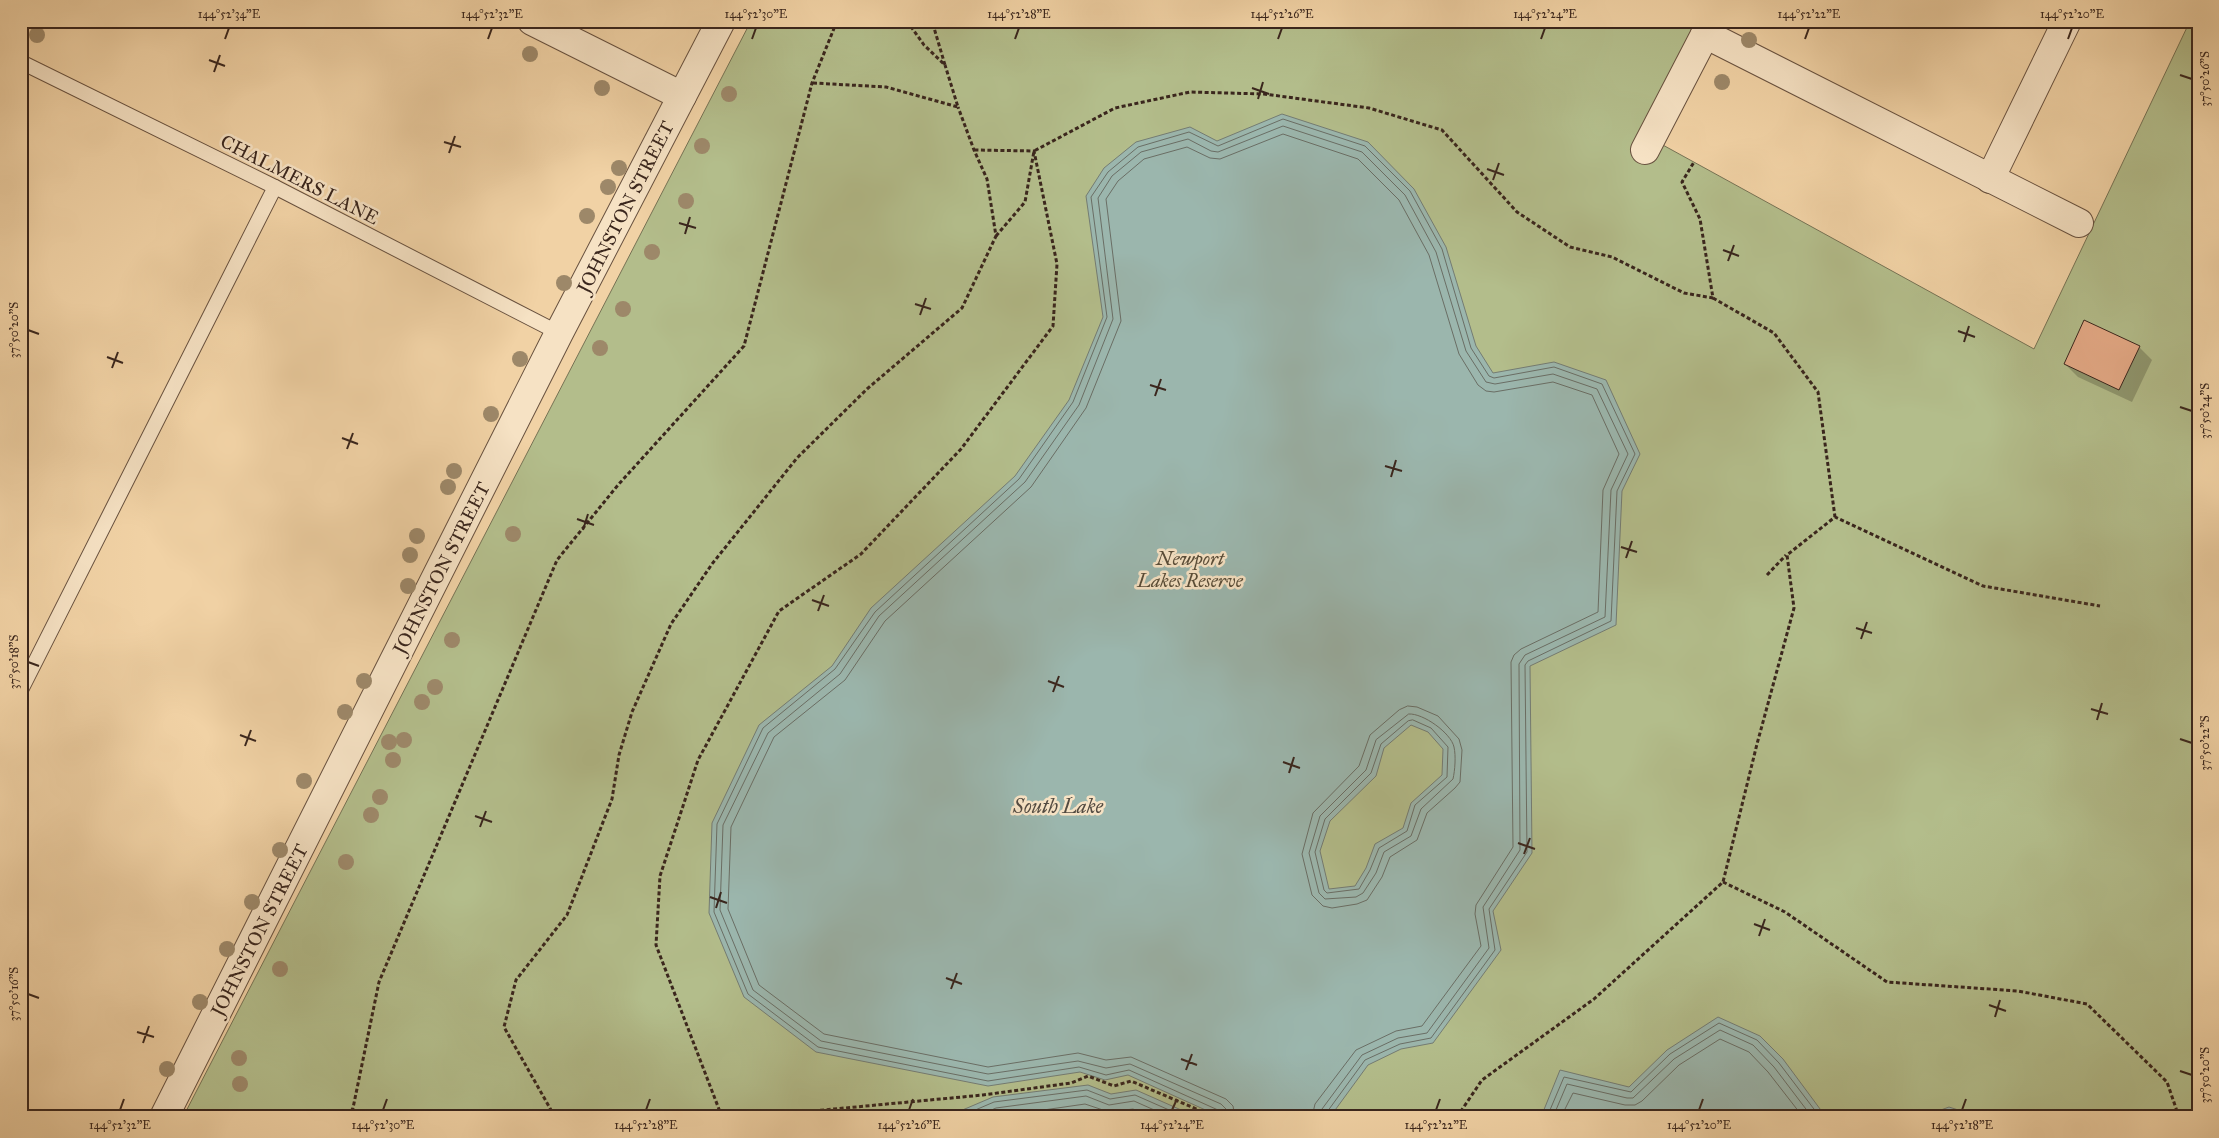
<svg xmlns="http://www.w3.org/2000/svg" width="2219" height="1138" font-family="'IM FELL Great Primer',serif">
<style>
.green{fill:#b3bd8b;stroke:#767254}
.water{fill:#9bb6ad;stroke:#747c73;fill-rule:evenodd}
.shadow{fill:#0003}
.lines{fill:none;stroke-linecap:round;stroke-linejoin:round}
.shore{stroke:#6a6e65;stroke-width:1}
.building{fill:#e5aa87;stroke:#3a261d}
.lane-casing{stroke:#68513f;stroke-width:16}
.street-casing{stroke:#68513f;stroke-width:30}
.path{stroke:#3a261d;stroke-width:3;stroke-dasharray:4 2.5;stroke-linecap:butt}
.lane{stroke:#f6e2c4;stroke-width:14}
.street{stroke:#f6e2c4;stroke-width:28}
.tree{fill:#9d8869}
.ticks{fill:none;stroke:#3a261d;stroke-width:2}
.labels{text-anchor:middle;stroke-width:5;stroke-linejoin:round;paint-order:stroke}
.street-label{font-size:19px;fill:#3a261d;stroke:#f6e2c4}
.park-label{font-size:19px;font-style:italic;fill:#584c38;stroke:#f6e2c4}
.water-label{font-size:20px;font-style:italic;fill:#524a41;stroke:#f6e2c4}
.neatline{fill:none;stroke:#3a261d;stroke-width:2}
.ticks-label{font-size:12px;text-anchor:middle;fill:#3a261d}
</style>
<rect width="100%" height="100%" fill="#f1d2a5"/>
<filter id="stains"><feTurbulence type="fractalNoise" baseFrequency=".004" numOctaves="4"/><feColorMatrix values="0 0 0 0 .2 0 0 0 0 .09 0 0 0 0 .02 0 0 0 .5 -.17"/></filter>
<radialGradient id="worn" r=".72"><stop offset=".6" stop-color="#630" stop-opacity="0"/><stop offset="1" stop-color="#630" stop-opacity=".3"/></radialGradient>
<polygon class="green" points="751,21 1696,21 1641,133 2034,349 2190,21 2198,21 2198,1117 183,1117"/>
<g class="water">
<path d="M1282,114L1368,142L1414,189L1446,247L1476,346L1493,373L1554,362L1606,380L1640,454L1622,491L1616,625L1530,666L1532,853L1493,911L1501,950L1433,1043L1401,1049L1368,1065L1330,1117H1221L1128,1075L1105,1080L1080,1072L988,1086L816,1052L744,997L709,913L712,823L759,725L832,666L871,608L1015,476L1069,400L1103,317L1086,196L1104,168L1136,142L1190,127L1217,141ZM1411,725L1428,732L1443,749L1442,775L1411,803L1403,828L1375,844L1366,868L1355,886L1329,889L1320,851L1330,821L1376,776L1384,748Z"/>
<polygon points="1718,1017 1760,1036 1783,1059 1826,1117 1541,1117 1560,1070 1629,1087 1667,1050"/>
<polygon points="1088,1085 1111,1094 1136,1090 1197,1117 946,1117 993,1097"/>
<polygon points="1949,1107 1980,1117 1922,1117"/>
</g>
<polygon class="shadow" points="2139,347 2152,360 2132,402 2078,377 2065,364"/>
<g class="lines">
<g class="shore">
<polygon points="1408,706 1417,707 1438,716 1459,739 1462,750 1460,782 1455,788 1427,813 1417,840 1390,857 1382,877 1367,900 1357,904 1332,908 1323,906 1312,895 1302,854 1313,813 1359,766 1370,735 1399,710"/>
<path d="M1409,714C1423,713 1451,733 1454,747C1456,756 1455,770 1453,779L1421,809L1411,836L1384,852L1376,873L1363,893L1356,897L1325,899L1319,893L1309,853L1320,816L1366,770L1376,740Z"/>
<polygon points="1413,720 1431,728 1448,747 1447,777 1415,805 1407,831 1379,848 1370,870 1359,889 1327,893 1324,890 1315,852 1325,819 1371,773 1381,744 1408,721"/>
<polyline points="959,1117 994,1102 1087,1090 1110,1099 1135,1095 1185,1117"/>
<polyline points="975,1117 996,1108 1086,1096 1109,1105 1134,1101 1170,1117"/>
<polyline points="995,1117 1085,1104 1109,1112 1133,1109 1151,1117"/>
<polyline points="1221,1117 1218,1110 1129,1070 1106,1075 1079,1067 988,1081 818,1047 748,994 714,912 717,824 763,728 835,669 875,612 1019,479 1073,402 1107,317 1091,197 1108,172 1138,147 1189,132 1218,146 1283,119 1365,146 1410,191 1442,249 1471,348 1489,376 1494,378 1554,367 1602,384 1635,454 1617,491 1611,621 1528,661 1525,665 1527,852 1489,909 1495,950 1431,1038 1400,1044 1365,1060 1327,1112 1326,1117"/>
<polyline points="1228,1117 1226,1109 1221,1104 1130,1064 1106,1068 1078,1061 988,1074 821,1041 753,990 720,910 723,825 768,733 840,674 879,616 1025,482 1079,405 1113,319 1098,198 1112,176 1141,152 1188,139 1211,151 1218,152 1283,126 1362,152 1405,195 1436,252 1466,351 1486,382 1495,384 1553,374 1597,389 1628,454 1611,490 1605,617 1525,655 1519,664 1520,850 1483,907 1489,948 1427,1033 1398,1038 1362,1055 1322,1109 1320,1117"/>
<polyline points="1235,1117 1233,1106 1226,1099 1131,1057 1106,1060 1078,1053 988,1067 824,1034 759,985 728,909 731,827 774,737 845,680 885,621 1031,487 1086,408 1121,321 1106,199 1118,181 1144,159 1187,147 1210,158 1220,159 1283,134 1358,159 1399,200 1429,255 1459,354 1478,385 1486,391 1494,392 1553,382 1592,395 1619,454 1603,490 1598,612 1521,649 1514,655 1511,662 1513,847 1476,905 1475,914 1481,946 1422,1026 1396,1031 1356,1050 1315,1104 1312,1117"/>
<polyline points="1547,1117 1564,1077 1631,1092 1670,1054 1719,1023 1757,1040 1779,1063 1820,1117"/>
<polyline points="1553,1117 1567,1084 1627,1098 1633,1098 1674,1059 1720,1030 1753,1045 1774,1067 1812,1117"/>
<polyline points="1561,1117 1573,1093 1625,1105 1635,1105 1642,1101 1679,1065 1720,1039 1749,1052 1768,1072 1803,1117"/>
</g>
</g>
<polygon class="building" points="2084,320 2140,346 2119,390 2064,364"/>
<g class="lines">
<defs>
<g id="lane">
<polyline points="21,62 275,187 559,333"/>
<polyline points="21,690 275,187"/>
</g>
<g id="street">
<polyline points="532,21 682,96"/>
<polyline points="1705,34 2079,223"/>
<polyline points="1645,150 1712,21"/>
<polyline points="1990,179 2067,21"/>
<polyline points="164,1117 559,333 721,21"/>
</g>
</defs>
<use href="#lane" class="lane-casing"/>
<use href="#street" class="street-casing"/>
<g class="path">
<polyline points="907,21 924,45 945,65 932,21"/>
<polyline points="813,83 886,87 958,107 945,65"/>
<polyline points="996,236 1025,202 1034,151 1115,108 1190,92 1264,94 1369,108 1442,130 1517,212 1570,247 1612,257 1684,293 1713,298 1700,219 1682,182 1694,162"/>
<polyline points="1713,298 1774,333 1818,392 1835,517"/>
<polyline points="1767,575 1786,555"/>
<polyline points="1723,882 1785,912 1887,982 2018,991 2087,1004 2167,1082 2179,1117"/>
<polyline points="348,1117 353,1108 379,982 557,560 618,485 744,346 812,83 837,21"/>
<polyline points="555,1117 504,1027 516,980 567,915 612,799 619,755 632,712 671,624 712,564 797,458 867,389 962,308 996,236 987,179 974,150 958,107"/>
<polyline points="722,1117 656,945 660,876 683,806 698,760 779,611 861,554 961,449 1053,326 1057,264 1034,151 974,150"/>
<polyline points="749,1117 983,1095 1071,1083 1088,1076 1114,1086 1131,1081 1215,1117"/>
<polyline points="1457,1117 1482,1080 1594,999 1723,882 1757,744 1794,608 1787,555 1835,517 1983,586 2100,606"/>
</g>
<use href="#lane" class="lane"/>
<use href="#street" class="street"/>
</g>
<g class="tree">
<circle cx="37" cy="35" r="8"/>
<circle cx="1749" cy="40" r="8"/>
<circle cx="530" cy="54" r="8"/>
<circle cx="1722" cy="82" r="8"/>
<circle cx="602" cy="88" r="8"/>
<circle cx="729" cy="94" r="8"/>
<circle cx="702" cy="146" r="8"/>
<circle cx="619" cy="168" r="8"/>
<circle cx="608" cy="187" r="8"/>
<circle cx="686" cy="201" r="8"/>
<circle cx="587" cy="216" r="8"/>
<circle cx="652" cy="252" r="8"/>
<circle cx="564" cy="283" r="8"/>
<circle cx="623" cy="309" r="8"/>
<circle cx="600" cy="348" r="8"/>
<circle cx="520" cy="359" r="8"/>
<circle cx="491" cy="414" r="8"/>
<circle cx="454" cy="471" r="8"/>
<circle cx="448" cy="487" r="8"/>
<circle cx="513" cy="534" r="8"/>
<circle cx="417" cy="536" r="8"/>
<circle cx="410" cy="555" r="8"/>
<circle cx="408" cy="586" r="8"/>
<circle cx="452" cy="640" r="8"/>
<circle cx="364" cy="681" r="8"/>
<circle cx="435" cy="687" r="8"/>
<circle cx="422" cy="702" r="8"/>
<circle cx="345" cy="712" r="8"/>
<circle cx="404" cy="740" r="8"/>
<circle cx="389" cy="742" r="8"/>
<circle cx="393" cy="760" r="8"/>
<circle cx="304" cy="781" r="8"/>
<circle cx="380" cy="797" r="8"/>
<circle cx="371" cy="815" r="8"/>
<circle cx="280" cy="850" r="8"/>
<circle cx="346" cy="862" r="8"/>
<circle cx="252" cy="902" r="8"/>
<circle cx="227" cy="949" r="8"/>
<circle cx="280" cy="969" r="8"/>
<circle cx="200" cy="1002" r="8"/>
<circle cx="239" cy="1058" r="8"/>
<circle cx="167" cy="1069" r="8"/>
<circle cx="240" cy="1084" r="8"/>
</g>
<path class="ticks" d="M225,39L229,28M488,39L492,28M752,39L756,28M1015,39L1019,28M1278,39L1282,28M1541,39L1545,28M1805,39L1809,28M2068,39L2072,28M209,60L225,66M214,72L220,55M2180,75L2192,79M1252,88L1269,94M1258,99L1263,82M444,142L461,147M449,153L455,136M1487,169L1504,175M1493,180L1499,163M679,223L696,228M685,234L690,217M1723,250L1739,256M1728,261L1734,245M915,304L931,309M920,315L926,298M28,330L39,334M1958,331L1975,337M1964,342L1969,326M107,357L123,363M112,368L118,352M1150,385L1166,390M1155,396L1161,379M2180,407L2192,411M342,438L358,444M347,449L353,433M1385,466L1402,471M1391,477L1396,460M577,519L594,525M583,530L588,514M1621,547L1637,552M1626,558L1632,541M812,600L829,606M818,611L824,595M1856,628L1872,633M1861,639L1867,622M28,662L39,666M1048,681L1064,687M1053,692L1059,676M2091,709L2108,714M2097,720L2102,703M240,735L256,741M2180,739L2192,743M245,746L251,730M1283,762L1300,768M1289,773L1294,757M475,816L492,822M480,827L486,811M1518,843L1535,849M1524,854L1530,838M710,897L727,903M716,908L721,892M1754,924L1770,930M1759,936L1765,919M946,978L962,984M951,989L957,973M28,994L39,998M1989,1005L2006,1011M1995,1017L2000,1000M137,1032L154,1037M143,1043L149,1026M1181,1059L1197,1065M1186,1070L1192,1054M2180,1071L2192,1075M120,1110L124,1099M383,1110L387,1099M646,1110L650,1099M909,1110L913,1099M1172,1110L1177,1099M1436,1110L1440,1099M1699,1110L1703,1099M1962,1110L1966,1099"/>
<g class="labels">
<g class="street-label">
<text transform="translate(300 179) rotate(27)" y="7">CHALMERS LANE</text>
<text transform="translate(625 207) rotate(-63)" y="7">JOHNSTON STREET</text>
<text transform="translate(441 568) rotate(-63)" y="7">JOHNSTON STREET</text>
<text transform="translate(259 930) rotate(-63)" y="7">JOHNSTON STREET</text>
</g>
<g class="park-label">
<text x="1190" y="565">Newport<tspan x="1190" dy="22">Lakes Reserve</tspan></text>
</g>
<g class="water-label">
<text x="1058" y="813">South Lake</text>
</g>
</g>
<rect width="2219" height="1138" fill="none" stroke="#f1d2a5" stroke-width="55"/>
<rect x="28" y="28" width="2164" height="1082" class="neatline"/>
<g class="ticks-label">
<text x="229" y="18">144°52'34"E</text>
<text x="492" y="18">144°52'32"E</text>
<text x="756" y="18">144°52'30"E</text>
<text x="1019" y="18">144°52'28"E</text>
<text x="1282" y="18">144°52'26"E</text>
<text x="1545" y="18">144°52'24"E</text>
<text x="1809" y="18">144°52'22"E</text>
<text x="2072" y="18">144°52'20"E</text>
<text transform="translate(2205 79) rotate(-90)" y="4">37°50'26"S</text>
<text transform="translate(14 330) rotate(-90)" y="4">37°50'20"S</text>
<text transform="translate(2205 411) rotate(-90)" y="4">37°50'24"S</text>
<text transform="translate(14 662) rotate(-90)" y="4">37°50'18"S</text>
<text transform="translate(2205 743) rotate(-90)" y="4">37°50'22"S</text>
<text transform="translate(14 994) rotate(-90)" y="4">37°50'16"S</text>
<text transform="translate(2205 1075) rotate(-90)" y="4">37°50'20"S</text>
<text x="120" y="1129">144°52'32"E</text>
<text x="383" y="1129">144°52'30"E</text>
<text x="646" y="1129">144°52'28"E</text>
<text x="909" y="1129">144°52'26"E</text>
<text x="1172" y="1129">144°52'24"E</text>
<text x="1436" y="1129">144°52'22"E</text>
<text x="1699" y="1129">144°52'20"E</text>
<text x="1962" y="1129">144°52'18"E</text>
</g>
<rect width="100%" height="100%" filter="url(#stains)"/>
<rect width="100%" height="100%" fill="url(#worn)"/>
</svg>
